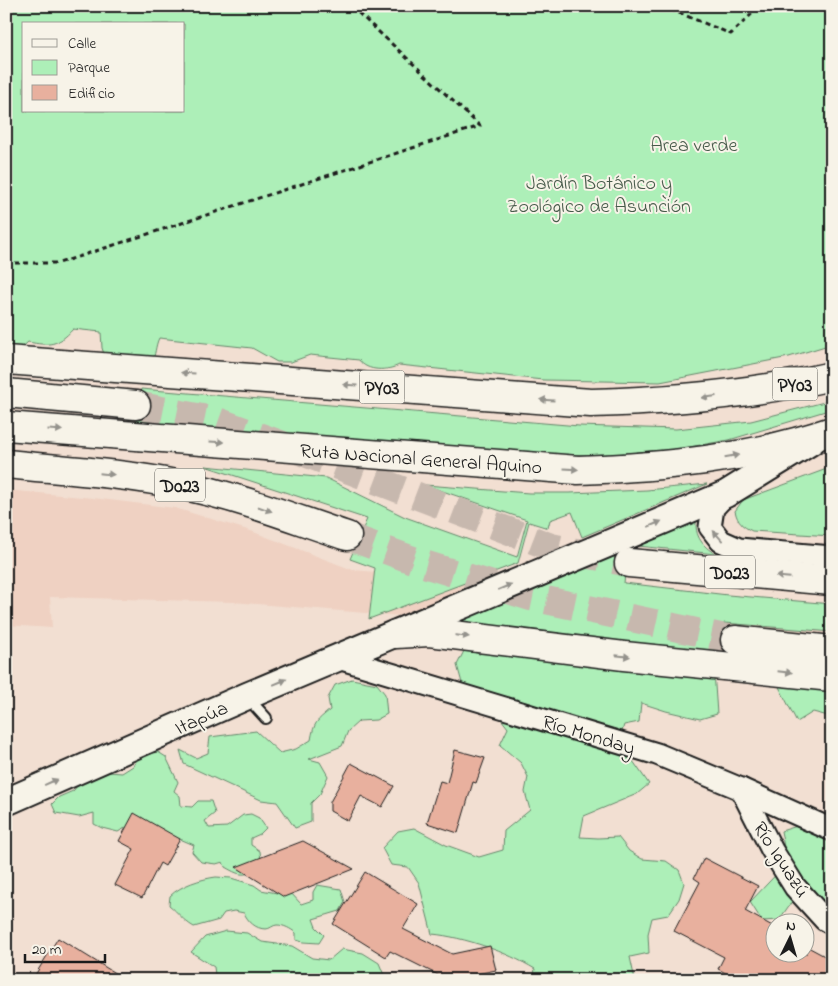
<svg xmlns="http://www.w3.org/2000/svg" width="838" height="986" font-family="'Indie Flower',sans-serif">
<style>
.built{fill:#efd1c2}
.green{fill:#adefb8;stroke:#64866a;fill-rule:evenodd}
.building{fill:#e8b09e;stroke:#1c1c1c}
.lines{fill:none;stroke-linecap:round;stroke-linejoin:round}
.motorway-tunnel{stroke:#c7b8ae;stroke-width:28;stroke-dasharray:28 14;stroke-linecap:butt}
.service-casing{stroke:#1c1c1c;stroke-width:14}
.minor-casing{stroke:#1c1c1c;stroke-width:25}
.tertiary-casing{stroke:#1c1c1c;stroke-width:30}
.trunk-casing{stroke:#1c1c1c;stroke-width:31}
.motorway-casing{stroke:#1c1c1c;stroke-width:31}
.path{stroke:#1c1c1c;stroke-width:3;stroke-dasharray:5 4;stroke-linecap:butt}
.service{stroke:#f7f3e8;stroke-width:10}
.minor{stroke:#f7f3e8;stroke-width:21}
.tertiary{stroke:#f7f3e8;stroke-width:26}
.trunk{stroke:#f7f3e8;stroke-width:28}
.motorway{stroke:#f7f3e8;stroke-width:28}
.oneway{fill:#94928c}
.labels{text-anchor:middle;stroke-width:4;stroke-linejoin:round;paint-order:stroke}
.shield{fill:#f7f3e8;stroke:#5e5c59;stroke-width:1}
.shield-label{font-size:19px;font-weight:bold;fill:#1c1c1c}
.park-label{font-size:20px;fill:#485b4b;stroke:#f7f3e8}
.street-label{font-size:20px;fill:#1c1c1c;stroke:#f7f3e8}
</style>
<rect width="100%" height="100%" fill="#f2dfd2"/>
<filter id="ink" filterUnits="userSpaceOnUse"><feTurbulence type="fractalNoise" baseFrequency=".02" numOctaves="2"/><feDisplacementMap in="SourceGraphic" scale="10" xChannelSelector="R" yChannelSelector="G"/><feConvolveMatrix kernelMatrix="1 2 1 2 8 2 1 2 1" color-interpolation-filters="sRGB"/></filter>
<g filter="url(#ink)">
<polygon class="built" points="6,490 93,498 175,508 251,531 353,570 588,590 832,607 832,649 583,631 233,602 50,597 52,628 6,625"/>
<g class="green">
<path d="M6,6H832V344L789,357L660,382L543,380L399,365C388,371 367,372 359,360L310,355L291,362H277L252,348L159,338C155,346 156,355 151,363L104,354L102,348L101,332L73,329C58,346 49,346 28,342L17,352L6,357ZM24,24H184V111H24Z"/>
<polygon points="141,389 579,426 676,429 751,421 832,400 832,409 729,440 678,449 604,455 533,454 136,422"/>
<polygon points="205,466 326,478 405,517 517,557 527,520 425,485 529,493 569,493 647,490 707,484 582,537 572,512 550,520 548,528 529,522 518,563 369,619 375,568 350,559 367,519"/>
<path d="M832,467V536L752,531C742,526 738,523 735,511L743,500Z"/>
<path d="M695,515L697,516C693,533 701,546 716,554L628,545L624,583L728,595L832,604V632L724,623L721,658L446,621L447,619Z"/>
<path d="M465,649L479,654L495,649L583,652L599,667L654,656L714,671L717,714L700,719L666,711L641,703L639,722L624,725L619,741L649,784L637,794L584,816L580,837L598,838L618,837L629,851L642,859L666,861L679,870L684,883L679,899L668,915L652,918L648,934L649,953L630,957L635,980H533L535,969C507,952 464,937 432,934L419,883L408,867L391,865L382,848L398,831L414,828L446,845L479,857L503,850L504,831L530,810L525,792L528,777L521,763L500,745L508,728L488,702L462,683L457,665Z"/>
<polygon points="774,677 832,683 832,717 813,712 797,722"/>
<path d="M352,679L377,684L385,694L387,714L376,720L359,721L348,731L342,746L309,759L320,762L328,776L320,794L311,803V822L295,828L277,802L261,800L184,764L180,750L196,758L208,753L210,737L256,731L280,753L296,749L311,740C314,723 316,721 330,710L328,698L335,685Z"/>
<path d="M158,752L166,757L178,782L174,791L180,796L181,806L192,807L198,801H211L215,813L205,821L209,828L227,827L243,815L251,814L259,818L266,828L260,834L251,838V845L260,851L261,861C248,878 242,877 225,867L223,862L216,864L201,862L192,852L194,845L180,839L127,827L118,832L102,828L94,824V813L79,817L56,813L52,804L59,797L73,791L83,779L108,772L122,773L133,766L139,757Z"/>
<polygon points="830,816 832,817 832,911 795,897 779,920 762,921 750,902 787,863 781,831"/>
<path d="M216,877L231,878L254,885L261,890L277,893H291L301,904L313,900V892L317,885L341,889L345,902L340,911L313,919L316,927L324,935L319,943L303,942L296,940V933C291,929 284,925 277,925C273,925 270,929 266,929C255,929 248,921 244,913L234,911L224,913L219,920L194,927C182,920 179,913 169,905L170,896C181,885 201,879 216,877Z"/>
<polygon points="226,931 247,933 262,942 292,946 312,958 329,960 342,949 363,953 379,963 386,980 212,980 215,975 214,967 191,952 205,937"/>
</g>
<g class="building">
<polygon points="455,750 485,758 476,783 473,782 458,833 427,823 440,781 447,783"/>
<polygon points="351,763 394,786 382,807 361,796 348,821 330,811 330,802"/>
<polygon points="134,813 180,839 165,866 160,863 142,898 115,885 134,849 119,841"/>
<polygon points="303,841 354,869 284,897 236,867"/>
<polygon points="704,858 758,886 745,911 776,928 776,954 806,954 806,946 832,960 832,980 739,980 718,969 724,957 674,931 700,882 694,878"/>
<polygon points="365,872 418,904 403,929 452,954 490,946 496,970 448,980 390,951 386,957 333,924"/>
<polygon points="58,938 126,980 32,980"/>
</g>
<g class="lines">
<g class="motorway-tunnel">
<polyline points="136,405 217,421 305,453 551,547 629,563"/>
<polyline points="347,536 421,563 531,597 735,640"/>
</g>
<defs>
<polyline id="service" points="247,697 266,718"/>
<g id="minor">
<polyline points="726,494 713,508 710,527 721,541 739,549 832,557"/>
<polyline points="338,658 657,754 741,789 832,830"/>
<polyline points="741,789 772,850 795,887 825,920 832,924"/>
</g>
<polyline id="tertiary" points="6,802 247,696 726,494 812,441"/>
<g id="trunk">
<path d="M6,360L591,403C673,401 752,394 832,376"/>
<path d="M6,426L578,470C664,467 750,459 832,431"/>
</g>
<g id="motorway">
<polyline points="6,393 136,405"/>
<path d="M6,464C64,470 123,473 180,485C237,496 292,518 347,536"/>
<polyline points="629,563 832,581"/>
<polyline points="396,634 429,632 624,656 832,677"/>
<polyline points="735,640 832,650"/>
</g>
</defs>
<use href="#service" class="service-casing"/>
<use href="#minor" class="minor-casing"/>
<use href="#tertiary" class="tertiary-casing"/>
<use href="#trunk" class="trunk-casing"/>
<use href="#motorway" class="motorway-casing"/>
<g class="path">
<polyline points="662,6 731,34 760,6"/>
<polyline points="6,263 59,263 480,126 351,6"/>
</g>
<use href="#service" class="service"/>
<use href="#minor" class="minor"/>
<use href="#tertiary" class="tertiary"/>
<use href="#trunk" class="trunk"/>
<use href="#motorway" class="motorway"/>
</g>
<defs><path id="oneway-solid" d="M-6-.8H1V-3.2L6.5 0L1 3.2V.8H-6Z" transform="scale(1.25)"/></defs>
<g class="oneway">
<use href="#oneway-solid" transform="translate(188 373) rotate(-176)"/>
<use href="#oneway-solid" transform="translate(350 385) rotate(-176)"/>
<use href="#oneway-solid" transform="translate(709 397) rotate(173)"/>
<use href="#oneway-solid" transform="translate(547 400) rotate(-176)"/>
<use href="#oneway-solid" transform="translate(55 430) rotate(4)"/>
<use href="#oneway-solid" transform="translate(217 442) rotate(4)"/>
<use href="#oneway-solid" transform="translate(732 456) rotate(-10)"/>
<use href="#oneway-solid" transform="translate(571 469) rotate(4)"/>
<use href="#oneway-solid" transform="translate(107 474) rotate(6)"/>
<use href="#oneway-solid" transform="translate(265 509) rotate(19)"/>
<use href="#oneway-solid" transform="translate(655 524) rotate(-23)"/>
<use href="#oneway-solid" transform="translate(718 536) rotate(-132)"/>
<use href="#oneway-solid" transform="translate(783 577) rotate(-175)"/>
<use href="#oneway-solid" transform="translate(505 587) rotate(-23)"/>
<use href="#oneway-solid" transform="translate(462 636) rotate(7)"/>
<use href="#oneway-solid" transform="translate(623 656) rotate(6)"/>
<use href="#oneway-solid" transform="translate(785 672) rotate(6)"/>
<use href="#oneway-solid" transform="translate(280 682) rotate(-23)"/>
<use href="#oneway-solid" transform="translate(51 782) rotate(-24)"/>
</g>
</g>
<g class="labels">
<g class="shield">
<rect x="772.5" y="367.5" width="45" height="33" rx="4"/>
<rect x="359.5" y="370.5" width="45" height="33" rx="4"/>
<rect x="155" y="468.5" width="50" height="33" rx="4"/>
<rect x="705" y="555.5" width="50" height="33" rx="4"/>
</g>
<g class="shield-label">
<text x="795" y="391">PY03</text>
<text x="382" y="394">PY03</text>
<text x="180" y="492">D023</text>
<text x="730" y="579">D023</text>
</g>
<g class="park-label">
<text x="694" y="151">Area verde</text>
<text x="599" y="189">Jardín Botánico y<tspan x="599" dy="23">Zoológico de Asunción</tspan></text>
</g>
<g class="street-label">
<text transform="translate(421 458) rotate(4)" y="7">Ruta Nacional General Aquino</text>
<text transform="translate(201 717) rotate(-24)" y="7">Itapúa</text>
<text transform="translate(589 734) rotate(17)" y="7">Río Monday</text>
<text transform="translate(782 859) rotate(57)" y="7">Río Iguazú</text>
</g>
</g>
<rect width="838" height="986" fill="none" stroke="#f7f3e8" stroke-width="25"/>
<rect x="12" y="12" width="813" height="961" fill="none" stroke="#1c1c1c" stroke-width="2" filter="url(#ink)"/>
<rect x="22" y="22" width="162" height="90" fill="#f7f3e8" stroke="#9f9d96"/>
<rect x="32" y="39" width="25" height="8" fill="#f7f3e8" stroke="#9f9d96"/>
<text x="68" y="48" font-size="15" fill="#1c1c1c">Calle</text>
<rect x="32" y="60" width="25" height="15" fill="#adefb8" stroke="#9f9d96"/>
<text x="68" y="72" font-size="15" fill="#1c1c1c">Parque</text>
<rect x="32" y="85" width="25" height="15" fill="#e8b09e" stroke="#9f9d96"/>
<text x="68" y="98" font-size="15" fill="#1c1c1c">Edificio</text>
<g transform="translate(790 938) rotate(5)"><circle r="24" fill="#f7f3e8" stroke="#9f9d96"/>
<path d="M0-4L9 19L0 12L-9 19Z" fill="#1c1c1c"/>
<text y="-8" font-size="14" font-weight="bold" text-anchor="middle" fill="#1c1c1c">N</text>
</g>
<path d="M25 954v8h80v-8" fill="none" stroke="#1c1c1c" stroke-width="2.5"/>
<text x="32" y="954" font-size="15" fill="#1c1c1c" stroke="#f7f3e8" stroke-width="4" paint-order="stroke">20 m</text>
</svg>
